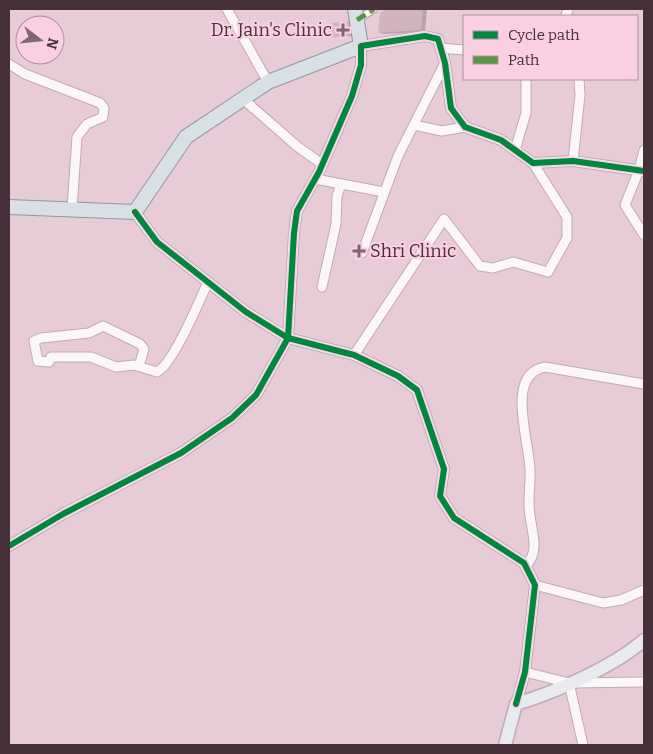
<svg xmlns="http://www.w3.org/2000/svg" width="653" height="754" font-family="Bitter,serif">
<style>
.shadow{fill:#0003}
.building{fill:#d2b5bc}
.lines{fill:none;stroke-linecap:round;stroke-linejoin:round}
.pedestrian-casing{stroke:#c1abb4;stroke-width:9}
.minor-casing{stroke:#c1abb4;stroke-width:11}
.tertiary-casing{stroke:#c1abb4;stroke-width:12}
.secondary-casing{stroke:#c1abb4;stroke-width:15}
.primary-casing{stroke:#9197a4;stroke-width:16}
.path{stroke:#dad1d5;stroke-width:1;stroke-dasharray:1 4;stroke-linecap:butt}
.pedestrian{stroke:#fbf7f9;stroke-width:6}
.minor{stroke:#fbf7f9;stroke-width:9}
.tertiary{stroke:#fbf7f9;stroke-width:10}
.secondary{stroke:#e9eaef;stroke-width:12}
.primary{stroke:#d8dfe5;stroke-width:14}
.quiet{stroke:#549744;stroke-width:5;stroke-dasharray:10 5;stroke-linecap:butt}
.cycleway-casing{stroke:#facfe1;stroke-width:9}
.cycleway{stroke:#00873e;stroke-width:6}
.poi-dot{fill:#7e6771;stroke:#facfe1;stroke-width:2}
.labels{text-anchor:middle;stroke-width:4.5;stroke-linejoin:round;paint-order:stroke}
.poi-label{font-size:18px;fill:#46313a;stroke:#facfe1;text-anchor:end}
</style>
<rect width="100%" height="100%" fill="#e7cbd7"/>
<g class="shadow">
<polygon points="389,9 427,9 425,32 383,34 379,32 381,14"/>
<polygon points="349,22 351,24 352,36 326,37"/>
</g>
<g class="building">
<polygon points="386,9 423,9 421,30 378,33 380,13"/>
<polygon points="349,21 350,35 325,38 325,32 332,31 331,23"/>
</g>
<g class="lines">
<defs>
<polyline id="pedestrian" points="357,20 374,9"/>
<g id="minor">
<polyline points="227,9 268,82"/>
<polyline points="566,16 568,9"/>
<polyline points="440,48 464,50"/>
<polyline points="9,64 25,74 100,103 104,108 103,117 87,124 77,137 72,208"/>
<polyline points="243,99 298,147 322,164"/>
<polyline points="414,125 442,131 465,127"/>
<polyline points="515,150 526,113 526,79"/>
<polyline points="644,150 639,170 625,205 644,235"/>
<polyline points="573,161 580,95 579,79"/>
<polyline points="315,179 384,192"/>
<polyline points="362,253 398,156 445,63"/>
<polyline points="322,287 336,224 337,196 341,184"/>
<polyline points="354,355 444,219 480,266 493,268 513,262 548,272 567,238 567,217 533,163"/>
<path d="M139,366L144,349L140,344L103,326L89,333L41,338L34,341L38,361L49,362L51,357H91L116,367L134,365L157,372C174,363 199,301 208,282"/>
<path d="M526,566C540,550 532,534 530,515C527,500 531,484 530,469C529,440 505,374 545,367L644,384"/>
<polyline points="535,585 603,603 621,600 644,590"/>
<polyline points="525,672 569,683 644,682"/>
<polyline points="569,683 583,745"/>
</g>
<g id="tertiary">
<polyline points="135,212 157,242 246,312 288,338 354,355 398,376 417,390 444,469 440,496 454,518 524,563 535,585 525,672 516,704"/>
<polyline points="9,546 63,514 181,453 232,418 256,395 288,338 294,233 297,211 319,172 352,96 361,65 361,46 425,36 438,39 445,63 451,108 465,127 501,140 533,163 573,161 644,171"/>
</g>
<path id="secondary" d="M505,745L516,704C556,692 613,667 644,640"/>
<polyline id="primary" points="9,207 135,212 186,137 268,82 361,46 355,9"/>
</defs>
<use href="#pedestrian" class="pedestrian-casing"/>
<use href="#minor" class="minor-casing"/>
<use href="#tertiary" class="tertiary-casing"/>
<use href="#secondary" class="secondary-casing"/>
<use href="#primary" class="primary-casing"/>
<polyline class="path" points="426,28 428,9"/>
<use href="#pedestrian" class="pedestrian"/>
<use href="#minor" class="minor"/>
<use href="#tertiary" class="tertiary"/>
<use href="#secondary" class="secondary"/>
<use href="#primary" class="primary"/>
<polyline class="quiet" points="357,20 374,9"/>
<defs>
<g id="cycleway">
<polyline points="135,212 157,242 246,312 288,338 354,355 398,376 417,390 444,469 440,496 454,518 524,563 535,585 525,672 516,704"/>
<polyline points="9,546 63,514 181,453 232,418 256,395 288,338 294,233 297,211 319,172 352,96 361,65 361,46 425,36 438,39 445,63 451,108 465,127 501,140 533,163 573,161 644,171"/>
</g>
</defs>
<use href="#cycleway" class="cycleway-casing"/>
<use href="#cycleway" class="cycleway"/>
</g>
<g class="poi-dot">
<path d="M340.5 22.5h5v5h5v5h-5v5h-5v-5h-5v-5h5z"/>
<path d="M356.5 243.5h5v5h5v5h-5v5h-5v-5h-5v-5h5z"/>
</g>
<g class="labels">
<g class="poi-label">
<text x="332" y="36">Dr. Jain's Clinic</text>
<text x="370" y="257" text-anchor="start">Shri Clinic</text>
</g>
</g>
<rect width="653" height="754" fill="none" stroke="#46313a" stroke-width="20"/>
<rect x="463" y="15" width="175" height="65" fill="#facfe1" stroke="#b2909e"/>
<rect x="473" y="31" width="25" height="8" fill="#00873e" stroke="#b2909e"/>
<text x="508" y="40" font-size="15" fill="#46313a">Cycle path</text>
<rect x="473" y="56" width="25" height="8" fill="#549744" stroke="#b2909e"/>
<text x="508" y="65" font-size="15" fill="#46313a">Path</text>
<g transform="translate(40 40) rotate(106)"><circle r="24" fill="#facfe1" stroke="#b2909e"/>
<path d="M0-4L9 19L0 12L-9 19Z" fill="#7e6771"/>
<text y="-8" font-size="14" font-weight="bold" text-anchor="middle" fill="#46313a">N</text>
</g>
</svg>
